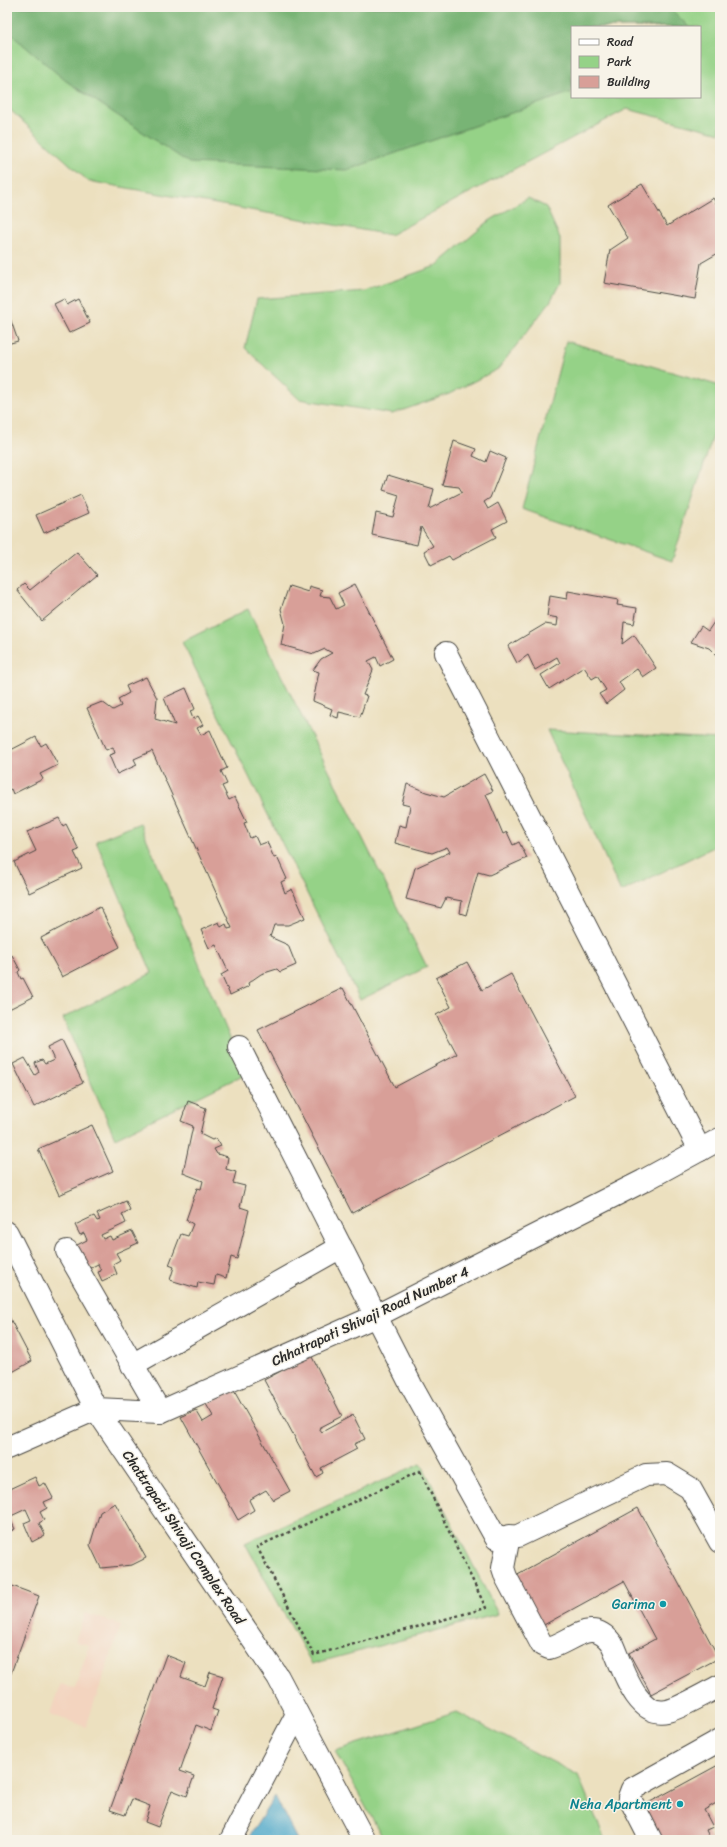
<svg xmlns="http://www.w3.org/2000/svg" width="727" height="1847" font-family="Sriracha,sans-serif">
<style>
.built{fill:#f3d4bf}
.green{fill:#95d287;stroke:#607e59;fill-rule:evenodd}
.forest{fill:#78b474;stroke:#527050}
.water{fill:#4ca7ca;stroke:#3c697a}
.building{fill:#d89f98}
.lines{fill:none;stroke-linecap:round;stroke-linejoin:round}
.minor-casing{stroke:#484641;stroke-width:24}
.path{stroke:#484641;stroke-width:2.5;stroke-dasharray:3 3;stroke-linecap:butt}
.minor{stroke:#fff;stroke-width:22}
.culture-dot{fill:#0f9aa8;stroke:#f7f3e8;stroke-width:1.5}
.labels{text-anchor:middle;stroke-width:3;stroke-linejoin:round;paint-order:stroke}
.street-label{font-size:14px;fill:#2b2b2b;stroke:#f7f3e8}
.culture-label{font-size:14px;fill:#0d838f;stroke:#f7f3e8;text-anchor:end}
</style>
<rect width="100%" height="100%" fill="#f7f3e8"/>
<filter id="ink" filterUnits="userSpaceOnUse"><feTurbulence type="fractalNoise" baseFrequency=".025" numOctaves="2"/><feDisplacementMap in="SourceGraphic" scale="8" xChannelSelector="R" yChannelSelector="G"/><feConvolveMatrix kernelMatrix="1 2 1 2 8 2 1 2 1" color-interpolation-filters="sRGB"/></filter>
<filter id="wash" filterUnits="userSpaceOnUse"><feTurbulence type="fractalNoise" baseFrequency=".012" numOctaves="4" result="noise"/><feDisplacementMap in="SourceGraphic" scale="16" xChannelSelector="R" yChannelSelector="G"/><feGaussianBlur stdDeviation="0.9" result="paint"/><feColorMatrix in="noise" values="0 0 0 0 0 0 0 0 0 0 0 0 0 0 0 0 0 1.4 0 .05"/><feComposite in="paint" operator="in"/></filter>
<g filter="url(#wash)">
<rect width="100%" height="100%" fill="#ece0bf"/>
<polygon class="built" points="85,1613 121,1625 86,1727 50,1714 60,1684 75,1688 89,1646 75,1641"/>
<g class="green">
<path d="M7,7H720V133L627,109L390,235L88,181L7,107ZM572,27H700V97H572Z"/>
<polygon points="528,198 546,207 560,238 560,283 550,302 498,369 449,394 392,414 299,399 245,348 257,299 364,291 436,266 489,221"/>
<polygon points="566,341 720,386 720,415 672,561 522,509"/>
<polygon points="248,609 427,967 360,1000 182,642"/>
<polygon points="547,730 720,739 720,844 621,892"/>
<polygon points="140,823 245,1074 115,1138 63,1018 152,973 96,841"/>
<polygon points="421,1463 498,1614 312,1664 245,1543"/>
<polygon points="457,1712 578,1775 605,1840 384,1840 335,1751"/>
</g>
<polygon class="forest" points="7,7 669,7 689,27 572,27 572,92 347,170 189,163 66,81 7,31"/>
<polygon class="water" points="275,1796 297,1840 247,1840"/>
<g id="blocks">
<g class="building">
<polygon points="642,184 667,226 713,198 720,210 720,252 701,263 695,299 604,283 610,250 628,238 608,205"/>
<polygon points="64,299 67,305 78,299 90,323 69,333 54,304"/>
<polygon points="10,318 18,341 7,344 7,319"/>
<polygon points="454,441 476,449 473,456 486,462 490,451 506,458 490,498 484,502 488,509 498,503 507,521 492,529 496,537 452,560 449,556 431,565 424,551 433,546 421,527 417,545 372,535 376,513 393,517 399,495 383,490 388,475 434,489 429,509 462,492 459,487 442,485"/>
<polygon points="81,495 89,513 44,533 36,515"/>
<polygon points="77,552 97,575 42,621 17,590 24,584 30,590"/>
<polygon points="355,584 393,659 380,666 376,657 368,661 373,670 363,695 367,696 360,717 339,712 338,718 330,715 332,709 313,701 319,672 313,670 321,659 332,653 325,649 314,654 281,645 285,624 281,609 289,586 308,592 309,586 322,590 320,596 330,597 336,609 344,605 338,593"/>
<polygon points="568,591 618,600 617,605 637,608 634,624 624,622 622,644 634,635 656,668 643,677 637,669 619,682 624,690 606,704 599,694 606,690 597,676 592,679 584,667 549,689 541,675 560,663 557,657 535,670 528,655 517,663 508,646 545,624 557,626 558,618 547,616 550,596 567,599"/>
<polygon points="716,619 720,622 720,659 709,648 691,642 701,626 708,631"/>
<polygon points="146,677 157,698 155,719 175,725 164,698 186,688 195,709 190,711 193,719 198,716 203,725 197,728 201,735 210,730 227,768 221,771 227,784 222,786 229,800 235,797 247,822 244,823 250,838 255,836 259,845 267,842 274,858 277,857 287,879 281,882 285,893 292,889 305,918 288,925 274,925 270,937 288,945 296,965 280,972 277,969 261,974 248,983 249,986 230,995 221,975 228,971 216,945 209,948 201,930 219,922 221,927 226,924 228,929 232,928 152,751 134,759 137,765 117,774 109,755 115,753 113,747 106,750 87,708 102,702 113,710 121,706 118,699 129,693 126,686"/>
<polygon points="36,737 41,746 46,743 58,765 40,774 43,779 13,794 11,789 7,791 7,752"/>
<polygon points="484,774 493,791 486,794 503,834 507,832 513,845 519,842 527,858 489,875 478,872 466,915 460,913 462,901 446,898 441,908 406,899 415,868 450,852 447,847 432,853 395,843 399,825 406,827 410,806 402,804 407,784 426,792 444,797"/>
<polygon points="59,818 63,826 66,824 79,850 74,852 82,868 29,893 14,862 36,851 27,832"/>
<polygon points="100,907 120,947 62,977 41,938"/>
<polygon points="12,955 20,970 18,972 21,979 23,978 33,997 7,1010 7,957"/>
<polygon points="467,962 482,990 511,974 575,1096 352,1213 258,1030 343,988 395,1087 457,1054 436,1015 451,1007 436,978"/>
<polygon points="62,1040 83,1083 34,1107 13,1064 25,1058 35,1075 39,1072 35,1063 42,1060 45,1064 54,1060 48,1047"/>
<polygon points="188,1101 206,1108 200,1134 212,1140 216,1138 221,1146 214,1149 217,1154 228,1157 226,1169 236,1172 233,1183 245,1186 240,1207 249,1210 237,1259 231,1257 226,1278 216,1275 214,1285 198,1282 197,1288 170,1280 174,1267 169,1265 181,1234 188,1236 193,1224 186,1220 197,1188 201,1189 203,1181 183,1173 193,1126 181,1121"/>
<polygon points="92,1125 113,1171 59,1195 38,1149"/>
<polygon points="126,1201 130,1210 122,1214 126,1223 101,1235 103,1239 110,1236 112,1240 132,1231 138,1243 116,1253 120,1260 113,1264 117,1274 102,1281 98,1272 101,1271 98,1264 86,1270 75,1246 87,1240 84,1233 80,1235 75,1225 94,1216 97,1221 100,1220 97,1214"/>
<polygon points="7,1313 32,1361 7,1375"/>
<polygon points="311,1355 342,1416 319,1428 322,1432 353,1415 365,1439 354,1444 357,1449 321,1468 323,1473 316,1477 264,1380"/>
<polygon points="233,1389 290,1491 273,1500 266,1490 249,1500 254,1510 238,1520 181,1417 196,1410 203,1422 213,1416 206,1404"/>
<polygon points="35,1477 39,1486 45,1483 53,1498 44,1502 47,1508 40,1512 44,1520 39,1523 45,1535 32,1542 24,1523 31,1520 26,1509 9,1517 15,1529 7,1533 7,1490"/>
<polygon points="115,1503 146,1558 132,1565 101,1568 90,1545 100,1512"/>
<polygon points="638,1508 719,1658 651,1694 629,1653 655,1639 624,1581 542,1626 514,1576"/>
<polygon points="7,1584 39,1596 7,1684"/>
<polygon points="166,1655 186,1663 181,1677 205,1686 210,1672 223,1676 212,1709 218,1711 211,1731 196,1725 180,1771 194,1776 187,1796 172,1790 158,1827 145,1822 150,1806 132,1799 125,1815 110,1810"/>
<polygon points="720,1764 720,1801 704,1810 713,1827 706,1830 710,1839 715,1836 716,1840 656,1840 639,1808"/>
</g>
</g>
</g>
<g filter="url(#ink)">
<use href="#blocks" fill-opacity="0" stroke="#484641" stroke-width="1"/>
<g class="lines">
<defs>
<g id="minor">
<polyline points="446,653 700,1150"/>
<polyline points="239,1047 411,1385 496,1538 518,1536 646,1475 667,1474 690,1488 720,1542"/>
<polyline points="7,1233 96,1409 278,1677 364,1840"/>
<polyline points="67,1251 160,1412"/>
<polyline points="132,1365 341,1247"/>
<polyline points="7,1448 96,1409 160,1412 376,1316 643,1181 720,1139"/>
<path d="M509,1536L503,1568L506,1577L542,1645L549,1648C573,1641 592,1616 612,1644C622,1666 636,1718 667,1711C679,1709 707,1692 720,1686"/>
<polyline points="231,1840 297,1714"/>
<polyline points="651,1840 629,1797 632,1789 720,1740"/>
</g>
</defs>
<use href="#minor" class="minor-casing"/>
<polygon class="path" points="420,1471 486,1608 314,1655 257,1547"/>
<use href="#minor" class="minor"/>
</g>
</g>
<g class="culture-dot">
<circle cx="663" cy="1604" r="4"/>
<circle cx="680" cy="1804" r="4"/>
</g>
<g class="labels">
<g class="street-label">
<text transform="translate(370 1316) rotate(-25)" y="5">Chhatrapati Shivaji Road Number 4</text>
<text transform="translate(184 1537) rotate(56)" y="5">Chattrapati Shivaji Complex Road</text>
</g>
<g class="culture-label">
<text x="655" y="1609">Garima</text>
<text x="672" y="1809">Neha Apartment</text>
</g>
</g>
<rect width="727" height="1847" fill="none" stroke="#f7f3e8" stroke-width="24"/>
<rect x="571" y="26" width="130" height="72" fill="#f7f3e8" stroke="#a5a39c"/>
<rect x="579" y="39" width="20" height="6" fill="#ffffff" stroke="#a5a39c"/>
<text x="607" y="46" font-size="12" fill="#2b2b2b">Road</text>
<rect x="579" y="56" width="20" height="12" fill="#95d287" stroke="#a5a39c"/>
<text x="607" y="66" font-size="12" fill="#2b2b2b">Park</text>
<rect x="579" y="76" width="20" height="12" fill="#d89f98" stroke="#a5a39c"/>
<text x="607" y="86" font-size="12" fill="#2b2b2b">Building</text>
</svg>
